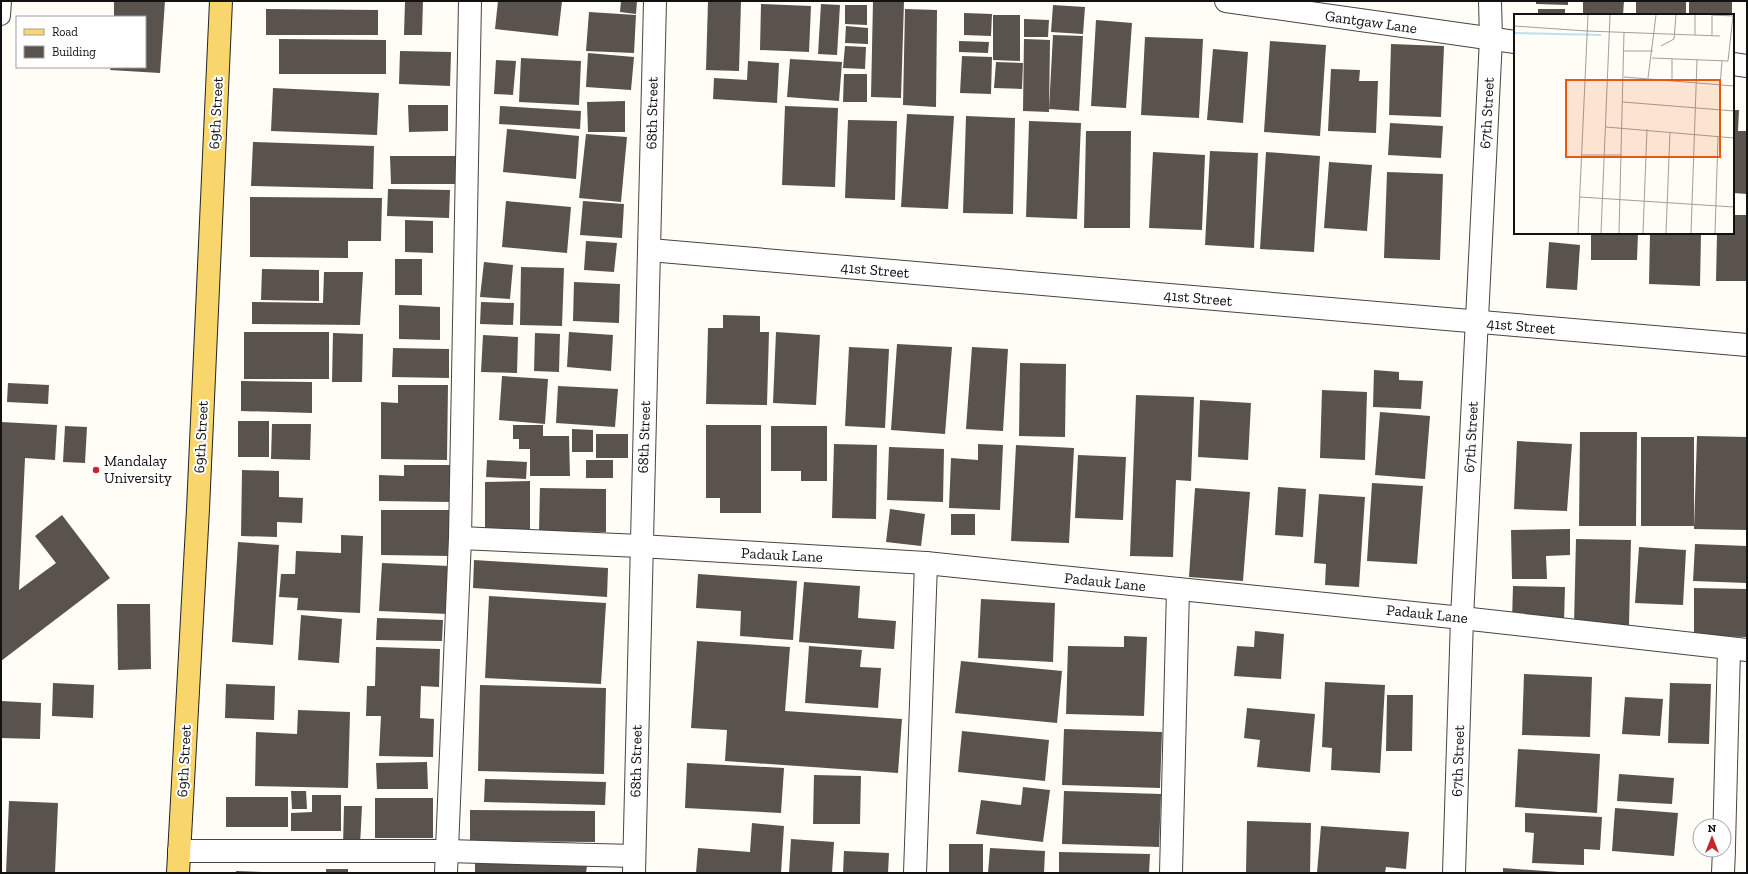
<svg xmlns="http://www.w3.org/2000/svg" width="1748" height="874" font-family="'Zilla Slab',serif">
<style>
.building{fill:#5a524d}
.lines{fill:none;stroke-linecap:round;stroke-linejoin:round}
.service-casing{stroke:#444;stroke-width:20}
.minor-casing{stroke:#444;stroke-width:24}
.primary-casing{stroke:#222;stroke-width:24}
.service{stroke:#fff;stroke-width:18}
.minor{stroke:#fff;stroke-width:22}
.primary{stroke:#f9d66b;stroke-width:22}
.poi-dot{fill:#c4262e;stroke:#fff;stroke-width:1.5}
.labels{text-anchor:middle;stroke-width:4;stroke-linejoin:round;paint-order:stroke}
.street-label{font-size:15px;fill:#111;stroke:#fff}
.poi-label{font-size:15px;fill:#111;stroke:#fff;text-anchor:start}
.inset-river{fill:none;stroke:#b9e0f7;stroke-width:2}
.inset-road{fill:none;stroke:#a09f9a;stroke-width:1}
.view{fill:#e8590c;fill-opacity:0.15;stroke:#e8590c;stroke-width:2}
.inset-edge{fill:none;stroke:#111;stroke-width:2}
</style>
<rect width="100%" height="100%" fill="#fffdf5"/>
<g class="building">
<polygon points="114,1 165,1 160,73 110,70 111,67 145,67 145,17 114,17"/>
<polygon points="405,1 423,1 422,35 404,35"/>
<polygon points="498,1 562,1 558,36 495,29"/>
<polygon points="621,1 637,1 636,14 620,12"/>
<polygon points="708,1 741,1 739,71 706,70"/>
<polygon points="873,1 904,1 901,98 871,97"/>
<polygon points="1536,1 1568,1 1568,5 1536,4"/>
<polygon points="1583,1 1624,1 1623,15 1583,15"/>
<rect x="1636" y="1" width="50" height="14"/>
<rect x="1689" y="1" width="43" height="14"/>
<polygon points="761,4 811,6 809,52 760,50"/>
<polygon points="821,4 840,5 837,55 818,54"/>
<polygon points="845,5 867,5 867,25 845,24"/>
<polygon points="1053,5 1085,7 1083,34 1051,32"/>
<polygon points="266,9 378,10 378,35 266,35"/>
<polygon points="905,9 937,10 936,107 903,105"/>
<rect x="1538" y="9" width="27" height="6"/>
<polygon points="589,12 636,15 634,53 586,51"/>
<polygon points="964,13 992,14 991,36 964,35"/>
<polygon points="993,15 1020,15 1020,61 993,60"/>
<polygon points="1024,19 1049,20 1048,37 1024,37"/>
<polygon points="1096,20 1132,23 1126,108 1091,106"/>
<polygon points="846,26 868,28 868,44 845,43"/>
<polygon points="1053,35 1083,36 1079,111 1049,109"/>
<polygon points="1145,37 1203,39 1199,118 1141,115"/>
<polygon points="279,39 386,40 386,74 279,74"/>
<polygon points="1024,39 1050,40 1049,112 1023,111"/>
<polygon points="959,41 989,42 988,53 959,52"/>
<polygon points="1270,41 1326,45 1320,136 1264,132"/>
<polygon points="1391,44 1444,46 1441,117 1389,115"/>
<polygon points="845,46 866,47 865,69 843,68"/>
<polygon points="1213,49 1248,52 1243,123 1207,120"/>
<polygon points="400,51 451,52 450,86 399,84"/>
<polygon points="588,53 634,57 631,90 586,87"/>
<polygon points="962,56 992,57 991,94 960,93"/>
<polygon points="521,58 581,61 579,105 519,102"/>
<polygon points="790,59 842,62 839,101 787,97"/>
<polygon points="496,60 516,61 513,95 494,94"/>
<polygon points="748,61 779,63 777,103 713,99 714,78 747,80"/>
<polygon points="996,62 1023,63 1022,89 994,88"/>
<polygon points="1331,69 1360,70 1359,81 1378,81 1376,133 1328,131"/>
<polygon points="844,74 867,74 867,102 843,102"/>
<polygon points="273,88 379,93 377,135 271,131"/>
<polygon points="625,101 625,132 588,132 587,102"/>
<polygon points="408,105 448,105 448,131 409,132"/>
<polygon points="500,106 581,111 580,129 499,124"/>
<polygon points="785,106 838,108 835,187 782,185"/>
<polygon points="1733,110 1739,110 1738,131 1747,131 1747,194 1733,193"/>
<polygon points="907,114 954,116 948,209 901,207"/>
<polygon points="966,116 1015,118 1013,214 963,213"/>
<polygon points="848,120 897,121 895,200 845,198"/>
<polygon points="1029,121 1081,123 1077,219 1026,217"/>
<polygon points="1390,123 1443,126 1441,158 1388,155"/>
<polygon points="507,129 579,136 576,179 503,172"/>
<polygon points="1086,131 1131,131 1130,228 1084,228"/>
<polygon points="586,134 627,137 621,202 579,198"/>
<polygon points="253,142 374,146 373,189 251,186"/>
<polygon points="1210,151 1258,153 1254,248 1205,245"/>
<polygon points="1153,152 1205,155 1202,230 1149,228"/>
<polygon points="1266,152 1320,156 1314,252 1260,249"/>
<polygon points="390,156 459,156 459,184 391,184"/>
<polygon points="1329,162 1372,165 1367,231 1324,228"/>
<polygon points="1387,172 1443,174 1440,260 1384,258"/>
<polygon points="388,189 450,190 449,218 387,216"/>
<polygon points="250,197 382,198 381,241 348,241 348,258 250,257"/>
<polygon points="506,201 571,207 567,253 502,247"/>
<polygon points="583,201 624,204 622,238 580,235"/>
<polygon points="1733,215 1747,215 1747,281 1716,281 1717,233 1733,233"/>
<polygon points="405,220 433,221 433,253 405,252"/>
<polygon points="1591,233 1638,233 1637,260 1591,260"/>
<polygon points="1650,233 1701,233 1700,286 1649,284"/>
<polygon points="586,241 617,243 614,272 584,270"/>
<polygon points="1549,242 1580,245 1577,290 1546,288"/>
<rect x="395" y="259" width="27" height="36"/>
<polygon points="484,262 513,265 510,299 480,297"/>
<polygon points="521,267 564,268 562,326 520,325"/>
<polygon points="262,269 319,270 319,301 261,300"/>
<polygon points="324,272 363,272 360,325 252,324 252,302 323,303"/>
<polygon points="574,282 620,284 619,323 573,321"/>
<polygon points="481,302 514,303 513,325 480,324"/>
<polygon points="399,305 440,307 440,340 399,339"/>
<polygon points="723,315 760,316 760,332 769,332 767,405 706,404 708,328 723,328"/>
<rect x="244" y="332" width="85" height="47"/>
<polygon points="569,332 613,335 611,371 567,367"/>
<polygon points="776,332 820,335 816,405 773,403"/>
<polygon points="333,333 363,334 362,382 332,382"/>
<polygon points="535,333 560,334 559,372 534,371"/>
<polygon points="483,335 518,337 517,373 481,372"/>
<polygon points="897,344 952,347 945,434 891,430"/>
<polygon points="849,347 889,349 885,428 845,426"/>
<polygon points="972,347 1008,349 1003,431 966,429"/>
<polygon points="393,348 449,349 449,378 392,377"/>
<polygon points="1020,363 1066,364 1065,437 1019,436"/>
<polygon points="1374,370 1399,372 1399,380 1423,381 1421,409 1373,407"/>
<polygon points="502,376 548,379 545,424 499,420"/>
<polygon points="241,381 312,382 312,413 241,411"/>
<polygon points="8,383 49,385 48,404 7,402"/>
<polygon points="398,385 448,385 447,460 381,459 381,402 398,403"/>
<polygon points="558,386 618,389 615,427 556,423"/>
<polygon points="1322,390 1367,392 1365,460 1320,458"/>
<polygon points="1136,395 1194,397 1191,481 1176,480 1173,557 1130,556"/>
<polygon points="1200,400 1251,403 1248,460 1198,457"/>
<polygon points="1380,412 1430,416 1425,479 1375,475"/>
<rect x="238" y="421" width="31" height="36"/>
<polygon points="1,422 57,425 55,460 25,458 19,590 56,563 35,536 62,515 110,578 1,661"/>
<polygon points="272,424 311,424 310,460 271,459"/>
<polygon points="513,425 543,425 543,436 569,436 570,476 530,476 530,449 519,449 519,439 513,439"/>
<polygon points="706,425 761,425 761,513 720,513 720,498 706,498"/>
<polygon points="65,426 87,427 85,463 63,462"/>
<polygon points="771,426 827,426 827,481 801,481 801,471 771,471"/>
<polygon points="572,429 593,430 593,452 572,452"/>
<polygon points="1580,432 1637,432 1636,526 1579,526"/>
<rect x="596" y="434" width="32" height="24"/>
<polygon points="1697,436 1747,437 1747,530 1694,529"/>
<rect x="1641" y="437" width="53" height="89"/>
<polygon points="1517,441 1572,444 1567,511 1514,509"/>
<polygon points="834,444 877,445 876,519 832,518"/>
<polygon points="978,444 1003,445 1000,510 949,508 951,458 978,460"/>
<polygon points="1016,445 1074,448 1069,543 1011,541"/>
<polygon points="889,447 944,449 943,502 887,500"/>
<polygon points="1078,455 1126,457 1123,520 1075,518"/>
<polygon points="487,460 527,462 526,479 486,477"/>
<rect x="586" y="460" width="27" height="18"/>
<polygon points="404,465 451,465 450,502 379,501 379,475 404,476"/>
<polygon points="242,470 279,471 279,497 303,498 302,523 277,522 277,537 241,536"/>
<polygon points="530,481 530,529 485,530 485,482"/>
<polygon points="1372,483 1423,486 1417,564 1367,561"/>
<polygon points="1278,487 1306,489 1303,537 1275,535"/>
<polygon points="540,488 606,489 606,532 539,531"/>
<polygon points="1195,488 1250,492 1243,581 1189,577"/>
<polygon points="1319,494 1365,497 1359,587 1325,585 1326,564 1314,563"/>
<polygon points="890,509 925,514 921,546 886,542"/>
<polygon points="381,510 451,510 451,556 381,555"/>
<rect x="951" y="514" width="24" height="21"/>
<polygon points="1570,529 1570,555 1546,556 1547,579 1512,579 1511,530"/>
<polygon points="341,535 363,536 360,613 297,610 298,598 279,597 281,574 295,574 296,551 341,553"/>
<polygon points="1576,539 1631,540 1629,625 1574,624"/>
<polygon points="238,542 279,545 273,645 232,642"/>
<polygon points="1695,544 1747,546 1747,583 1693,581"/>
<polygon points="1639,547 1686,550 1683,605 1635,603"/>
<polygon points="474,560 608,568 607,597 473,588"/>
<polygon points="382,563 449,566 448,614 379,611"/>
<polygon points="698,574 797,581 793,640 740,636 741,611 696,608"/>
<polygon points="804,582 860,586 858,618 896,621 894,649 799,642"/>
<polygon points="1513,586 1565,587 1564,621 1512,620"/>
<polygon points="1694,588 1747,589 1747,637 1694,636"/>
<polygon points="489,596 606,603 601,684 485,678"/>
<polygon points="981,599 1055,603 1053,662 978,658"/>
<polygon points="117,604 150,604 151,669 118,670"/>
<polygon points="301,615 342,619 339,663 298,660"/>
<polygon points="377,618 443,620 442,641 376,640"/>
<polygon points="1255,631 1284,634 1281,679 1234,676 1237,646 1254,647"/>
<polygon points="1124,636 1147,637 1144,716 1066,714 1068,646 1124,647"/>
<polygon points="697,641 790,647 785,711 902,719 898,773 725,761 727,730 691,728"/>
<polygon points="809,646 862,650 860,667 881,668 878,708 805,703"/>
<polygon points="376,647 440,649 439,687 421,686 420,718 434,719 433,757 379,756 381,716 366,716 367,686 375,686"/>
<polygon points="961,661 1062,671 1057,723 955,713"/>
<polygon points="1524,674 1592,677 1590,737 1522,735"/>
<polygon points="1325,682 1385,685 1380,773 1331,770 1332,748 1322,747"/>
<polygon points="53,683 94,685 93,718 52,716"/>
<polygon points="1670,683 1711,684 1709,744 1668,743"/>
<polygon points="226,684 275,686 274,720 225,718"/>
<polygon points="480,685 606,688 604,774 478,771"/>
<polygon points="1387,695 1413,695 1412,751 1386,751"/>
<polygon points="1625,697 1663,699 1660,736 1622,734"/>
<polygon points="1,701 41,703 40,739 1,738"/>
<polygon points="1247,708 1315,714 1310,772 1257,767 1260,740 1244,738"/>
<polygon points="298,710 350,712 348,788 255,786 256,732 297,734"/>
<polygon points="1064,729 1162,732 1160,788 1062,785"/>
<polygon points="962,731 1049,740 1045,781 958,772"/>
<polygon points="1518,749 1600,754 1597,813 1515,807"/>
<polygon points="427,762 428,789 377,789 376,763"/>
<polygon points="687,763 784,768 781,813 685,808"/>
<polygon points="1619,774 1674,778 1672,804 1617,801"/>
<polygon points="814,775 861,776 860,824 813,824"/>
<polygon points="485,779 606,782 605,805 484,802"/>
<polygon points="1023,787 1050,790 1043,842 976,834 981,800 1021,805"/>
<polygon points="291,791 306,791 307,809 292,809"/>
<polygon points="1064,791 1161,794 1159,847 1062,844"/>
<polygon points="312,795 341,795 341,831 291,831 291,813 312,812"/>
<rect x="226" y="797" width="62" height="30"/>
<rect x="375" y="798" width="58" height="40"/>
<polygon points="9,801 58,803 55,873 6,873"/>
<polygon points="344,806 362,806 360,846 343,846"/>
<polygon points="1615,808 1678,813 1674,856 1612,851"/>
<polygon points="470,810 595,811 595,842 470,841"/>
<polygon points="1525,813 1602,817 1600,850 1584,849 1584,865 1532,863 1534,833 1525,832"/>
<polygon points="1247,821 1311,823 1310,873 1246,873"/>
<polygon points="752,823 784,826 781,873 696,873 698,848 750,852"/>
<polygon points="1321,826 1409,832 1406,869 1386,867 1385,873 1317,873"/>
<polygon points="791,839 834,842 832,873 789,873"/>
<rect x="949" y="844" width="34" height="29"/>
<polygon points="990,848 1045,851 1044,873 988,873"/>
<polygon points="844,851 889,853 888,873 843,873"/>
<polygon points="1059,852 1150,854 1149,873 1059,873"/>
<polygon points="475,863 587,866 586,873 475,873"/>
<polygon points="1503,868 1559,872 1559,873 1503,873"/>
<rect x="326" y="869" width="22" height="4"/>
<polygon points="236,871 263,872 262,873 236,873"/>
</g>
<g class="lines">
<defs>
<polyline id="service" points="1,16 2,1"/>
<g id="minor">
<polyline points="1226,1 1515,42"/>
<polyline points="1733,64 1747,66"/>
<polyline points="650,250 1747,345"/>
<polyline points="460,538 640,546 926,563 1462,618 1747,650"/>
<polyline points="1724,846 1729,649"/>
<polyline points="179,851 447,851 634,856"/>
<polyline points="446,873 460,538 470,1"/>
<polyline points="634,873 655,1"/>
<polyline points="915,873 926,563"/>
<polyline points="1171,873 1178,589"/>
<polyline points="1454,873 1462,618 1491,39 1490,1"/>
<polyline points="1723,873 1724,850"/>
</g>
<polyline id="primary" points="178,873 198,509 221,1"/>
</defs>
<use href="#service" class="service-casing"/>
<use href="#minor" class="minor-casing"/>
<use href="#primary" class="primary-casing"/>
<use href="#service" class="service"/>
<use href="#minor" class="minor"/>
<use href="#primary" class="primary"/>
</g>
<circle class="poi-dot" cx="96" cy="470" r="4"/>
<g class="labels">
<g class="street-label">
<text transform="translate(1371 22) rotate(8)" y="5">Gantgaw Lane</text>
<text transform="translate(216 113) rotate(-87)" y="5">69th Street</text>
<text transform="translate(652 113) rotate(-89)" y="5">68th Street</text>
<text transform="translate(1487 113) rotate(-87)" y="5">67th Street</text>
<text transform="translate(875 270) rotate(5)" y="5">41st Street</text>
<text transform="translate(1198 298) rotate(5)" y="5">41st Street</text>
<text transform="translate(1521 326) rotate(5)" y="5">41st Street</text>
<text transform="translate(201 437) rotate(-87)" y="5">69th Street</text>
<text transform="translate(644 437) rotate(-88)" y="5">68th Street</text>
<text transform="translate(1471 437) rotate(-87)" y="5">67th Street</text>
<text transform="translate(782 555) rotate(3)" y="5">Padauk Lane</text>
<text transform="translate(1105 582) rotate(6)" y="5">Padauk Lane</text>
<text transform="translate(1427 614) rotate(6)" y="5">Padauk Lane</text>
<text transform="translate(184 761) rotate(-87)" y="5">69th Street</text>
<text transform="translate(636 761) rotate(-89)" y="5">68th Street</text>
<text transform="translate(1458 761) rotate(-88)" y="5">67th Street</text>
</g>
<g class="poi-label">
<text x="104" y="466">Mandalay<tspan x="104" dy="17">University</tspan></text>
</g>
</g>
<g transform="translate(1514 14)">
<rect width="220" height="220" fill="#fffdf5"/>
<path class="inset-river" d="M0,19L87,21"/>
<path class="inset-road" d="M198,1L220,2M0,12L73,17M73,17L206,22M181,21V1M198,21V1M147,32L160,25L162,1M110,37H139M138,44L214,47L219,2M110,63L220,72M134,64L142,1M158,65V45M206,72L208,47M109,88L220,97M92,113L220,124M68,141H108M66,183L220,193M64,219L74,1M87,219L96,1M105,219L110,18M129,219L133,115M152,219L156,118M177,219L183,46M201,219L204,123"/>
<path class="view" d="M52,66H206V143H52Z"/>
<rect width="220" height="220" class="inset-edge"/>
</g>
<rect width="1748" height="874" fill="none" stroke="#111111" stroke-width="4"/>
<rect x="16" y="16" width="130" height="52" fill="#ffffff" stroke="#a0a0a0"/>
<rect x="24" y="29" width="20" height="6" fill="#f9d66b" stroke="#a0a0a0"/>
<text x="52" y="36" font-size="12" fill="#111111">Road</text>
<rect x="24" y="46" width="20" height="12" fill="#5a524d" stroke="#a0a0a0"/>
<text x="52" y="56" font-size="12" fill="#111111">Building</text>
<g transform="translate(1712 838)"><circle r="19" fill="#ffffff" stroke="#a0a0a0"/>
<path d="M0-3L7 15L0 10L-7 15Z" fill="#c4262e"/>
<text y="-6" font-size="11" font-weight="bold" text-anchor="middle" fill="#111111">N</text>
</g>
</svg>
